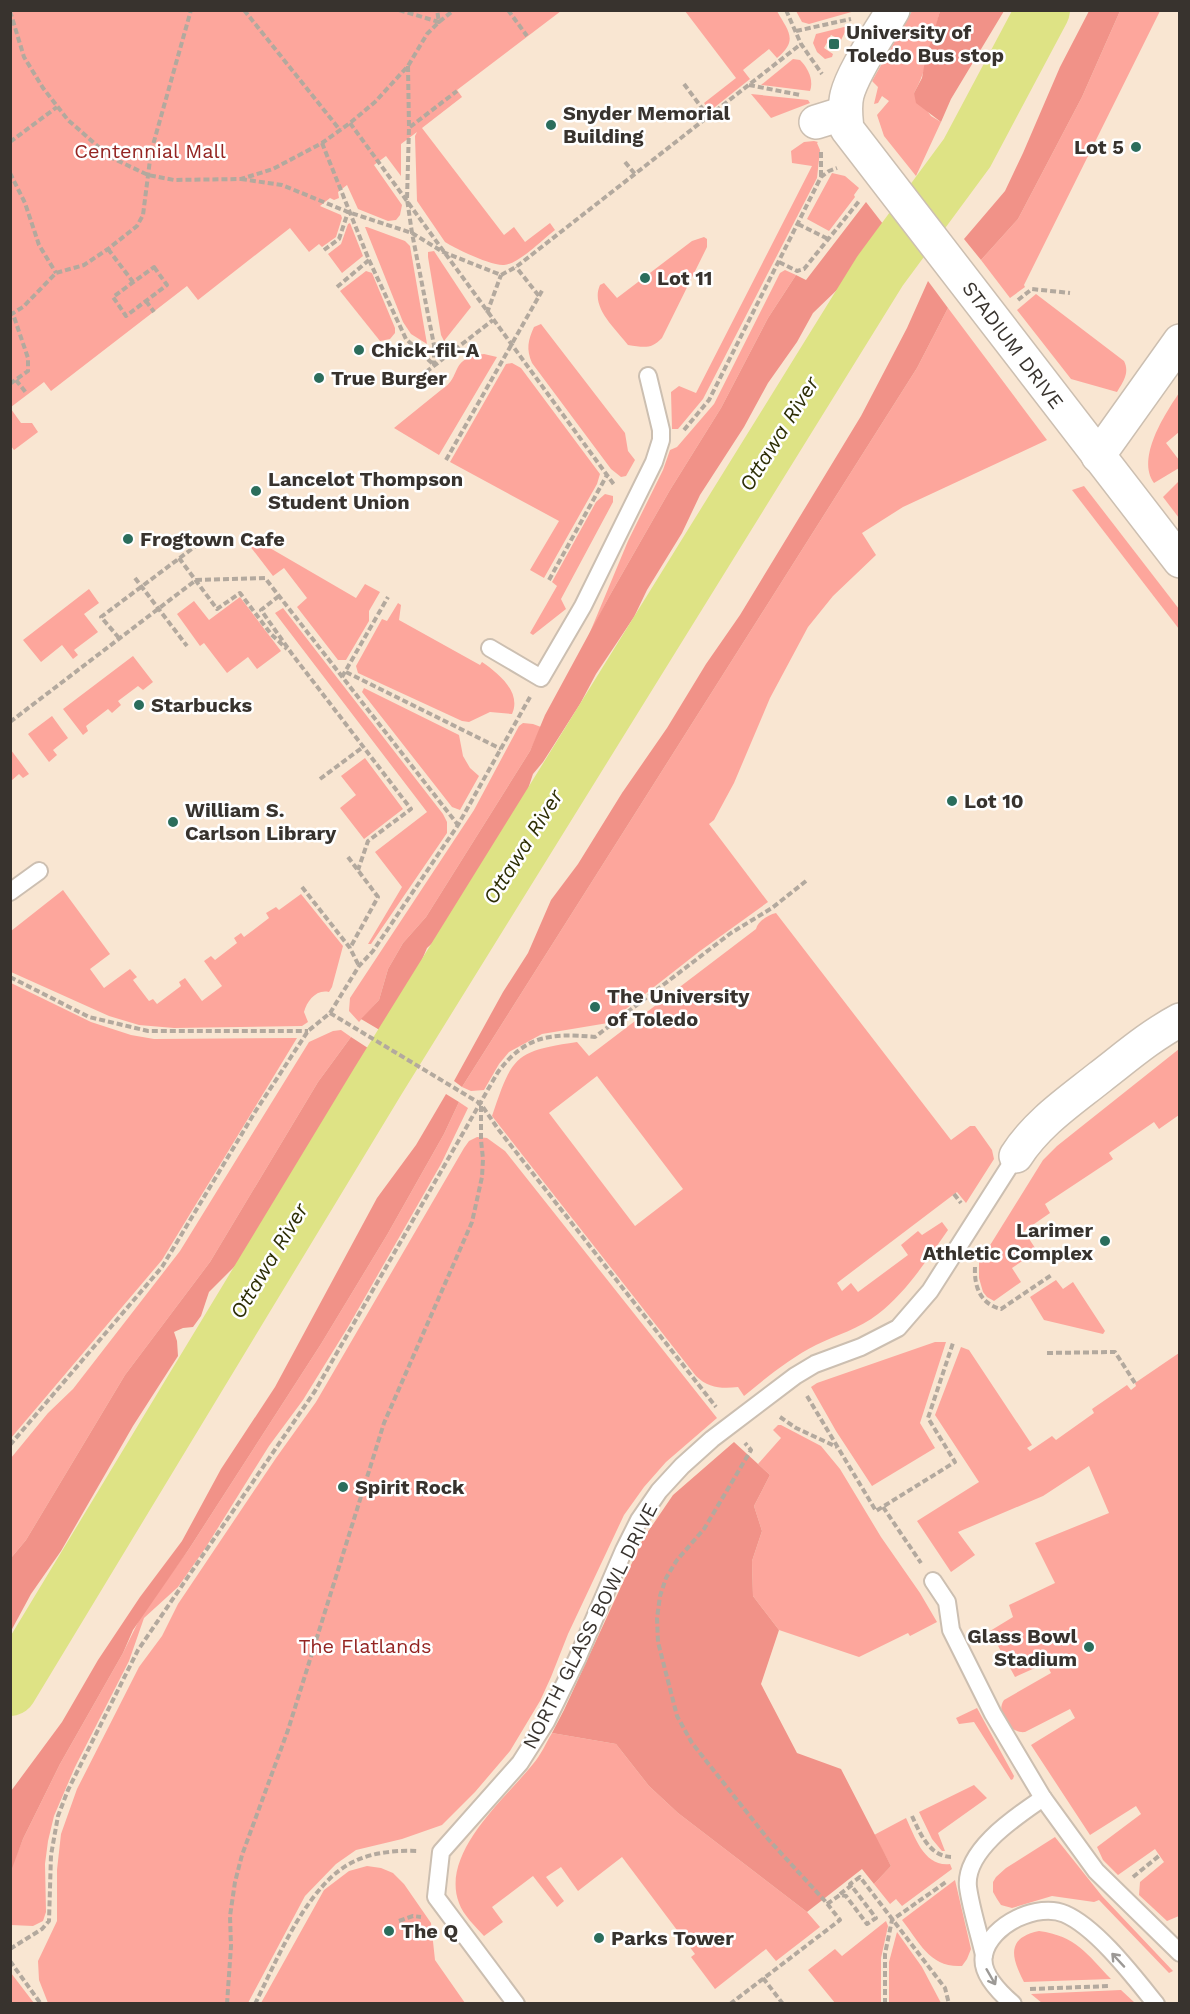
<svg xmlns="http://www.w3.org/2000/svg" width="1190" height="2014" font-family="'Work Sans',sans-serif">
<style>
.built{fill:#f9e6d2}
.green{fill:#fda69c;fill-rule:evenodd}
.forest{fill:#f19288}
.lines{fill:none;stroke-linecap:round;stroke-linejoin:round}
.river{stroke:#dee385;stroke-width:54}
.lane-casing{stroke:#ccbfb1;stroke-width:20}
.street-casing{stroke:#ccbfb1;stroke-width:36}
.path{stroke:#b3a99e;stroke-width:4;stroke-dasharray:6 3;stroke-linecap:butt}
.lane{stroke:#fff;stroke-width:16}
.street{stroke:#fff;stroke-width:33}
.oneway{stroke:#9c9996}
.poi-dot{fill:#2b6d5c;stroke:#fff;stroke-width:2}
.labels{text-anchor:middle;stroke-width:5;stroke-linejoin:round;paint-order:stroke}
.poi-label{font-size:20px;font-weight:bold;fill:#38332e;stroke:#fff;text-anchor:start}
.park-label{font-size:20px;fill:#942522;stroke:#fff}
.street-label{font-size:20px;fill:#38332e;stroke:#fff}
.water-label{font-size:21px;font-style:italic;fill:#2e2f06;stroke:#fff}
</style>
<rect width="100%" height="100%" fill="#fef1e3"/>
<rect class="built" x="11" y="11" width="1168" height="1992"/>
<g class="green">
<path d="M10,11H561L457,90L462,97L422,128L504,235L514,227L525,242L550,223L555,230C543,239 519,264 504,265C492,266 461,251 450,245L445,242L417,201L415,136L417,132L401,144V176L386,156L374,165L402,205L400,215L396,220L388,221L358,209L347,185L338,192L339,198L334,200L330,198L320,206L341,215L342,218L336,237L322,247L319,244L309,252L290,228L198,300L187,286L51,391L44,382L11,407Z"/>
<path d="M685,11H777C788,31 799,40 777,58L769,49L743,70L750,79L710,111L704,103L736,78Z"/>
<polygon points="796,11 855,11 809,24 802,22"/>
<path d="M912,11H940C933,36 927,71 914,93L931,116L941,122L916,176L884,136L877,115L889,101L882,96L878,103L874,104L878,87L872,81Z"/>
<polygon points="1120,11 1160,11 1024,285 1025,287 1010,298 981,260 1018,219 1082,97"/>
<polygon points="848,26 841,40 831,35 824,48 833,54 832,57 825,59 817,52 813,43 816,34"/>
<path d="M793,59L800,60C808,68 814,80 810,91L761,85Z"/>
<polygon points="751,94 808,100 810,103 771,118"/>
<polygon points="814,141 818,142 817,143 820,150 817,178 703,399 678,429 672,429 671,392 679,386 696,393 812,166 792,163 791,151 804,142"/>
<polygon points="832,173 845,176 859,188 854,195 855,197 829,231 807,219"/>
<polygon points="350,223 363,256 342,273 328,254 341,244 348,224"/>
<polygon points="365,227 367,227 405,241 410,246 427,344 411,334 403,322"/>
<path d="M704,237L707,239V247L662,338C651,350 643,347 628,345C615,328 590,307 600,285L604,283L617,298L692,241Z"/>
<polygon points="434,251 471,307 444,341 441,335 428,257 428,252"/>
<polygon points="785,270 796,275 768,318 721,408 670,490 610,595 588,637 628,541 663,470 670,450 677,447 714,404 780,273"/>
<polygon points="366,271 372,273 395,328 395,333 390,339 380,341 340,291"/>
<path d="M1036,294L1124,361C1130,373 1123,382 1117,392L1071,379L1017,310Z"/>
<polygon points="948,308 1047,440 903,507 862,533 876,555 833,596 808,627 770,698 734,783 714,820 709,824 768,902 700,951 608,1023 542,1034 509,1052 499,1064 484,1090 471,1091 462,1087 917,368"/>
<path d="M541,324L625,433L628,451L635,460L626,476L621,477L611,469L532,363C526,349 528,340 534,327Z"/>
<path d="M484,354L497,357L439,455L394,428L441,390C464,376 447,359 484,354Z"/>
<polygon points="512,363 521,368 600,474 597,484 544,578 530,570 559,521 450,462 506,364"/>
<path d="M1179,393V432L1166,443L1179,460V468L1154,483C1136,458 1165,414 1179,393Z"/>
<polygon points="11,409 21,423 32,423 38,432 14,450 11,446"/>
<polygon points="1179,481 1179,518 1163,497"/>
<polygon points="1084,486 1179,609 1179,629 1072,490"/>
<polygon points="605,494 613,496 613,502 561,599 566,609 533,635 530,633 557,586 552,582 596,502"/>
<polygon points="251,537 356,598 365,584 380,592 369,611 369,621 346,660 338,660 297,607 307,598 284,568 273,576 246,541"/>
<polygon points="89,589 99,603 84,614 98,632 74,650 78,655 73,659 62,645 41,662 23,640"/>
<polygon points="240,597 281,651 257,669 248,657 227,673 204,643 200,646 177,614 194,601 209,620"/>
<path d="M398,603L401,605L399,620L480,665L482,662C498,673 522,692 512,714L490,712L469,722L462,721L358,673L356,666L382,619L387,621Z"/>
<polygon points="283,608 443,814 447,822 447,833 371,944 368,944 402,887 375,852 427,812 275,613"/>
<polygon points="133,656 153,682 143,690 138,686 118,701 121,705 112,713 108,709 86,726 88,731 83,735 63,709"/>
<polygon points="364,688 459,735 463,756 470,768 479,776 460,810 452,807 362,692"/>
<polygon points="52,716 68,738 53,750 57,755 49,762 28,734"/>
<polygon points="523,723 533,724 541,727 530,751 426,917 403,943 388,969 379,1000 359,1022 349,1011 350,998 474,810 519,726"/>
<polygon points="11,750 29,774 23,778 19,774 11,781"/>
<polygon points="365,758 403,809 364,839 340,808 356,795 341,776"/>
<path d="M63,890L110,954L90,969L104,988L130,969L137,977L133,980L149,1001L153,999L157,1004L181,986L179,982L185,978L202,1001L222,986L204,961L211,956L215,960L237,943L234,938L241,933L244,937L269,918L266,913L276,907L279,910L301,894L343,946L332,987L329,992C316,989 307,1001 304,1012L308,1022L302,1026L174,1028L139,1025L109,1016L11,972V931Z"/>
<path d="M776,913L951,1140L970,1126H975L992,1150L994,1159L966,1203L957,1192L837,1283L842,1291L851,1283L858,1292L908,1255L901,1245L918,1231L922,1235L942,1222L948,1230C928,1258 906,1293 878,1314C859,1329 836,1335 816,1345C790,1358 766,1378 744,1396L738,1387C722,1389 708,1388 696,1376L492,1116C512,1057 514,1051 577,1042L589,1056L756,929C758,921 768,915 776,913ZM597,1076L683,1189L635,1226L549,1113Z"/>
<polygon points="11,983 91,1022 131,1035 154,1039 297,1038 162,1260 11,1438"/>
<polygon points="341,1030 351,1037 318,1082 210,1262 125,1375 26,1540 11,1558 11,1458 48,1413 73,1389 180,1251 309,1042 333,1031"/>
<polygon points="1179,1049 1179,1115 1159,1129 1154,1122 1109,1153 1113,1159 1045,1204 1050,1213 1024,1231 1037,1251 1012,1268 1021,1282 994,1301 987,1297 983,1292 979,1278 979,1263 1043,1160 1057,1146"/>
<polygon points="459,1102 468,1108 441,1164 348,1327 303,1400 269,1446 206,1547 178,1587 144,1618 129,1661 75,1767 54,1816 48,1841 45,1864 46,1912 43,1921 33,1926 11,1925 10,1871 23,1839 60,1764 123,1653 141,1616 189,1549 321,1344 387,1235 444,1134"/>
<polygon points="477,1137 487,1138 505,1151 717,1418 666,1462 644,1487 624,1515 568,1634 551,1677 540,1701 510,1751 475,1792 442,1825 402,1839 356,1850 336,1864 305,1896 248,2003 48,2003 39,1980 38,1961 57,1921 57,1870 61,1834 77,1789 139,1667 162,1636 178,1604 276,1458 316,1402 464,1148 469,1141"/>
<polygon points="1056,1280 1063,1289 1073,1282 1105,1331 1103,1334 1044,1320 1030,1297"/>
<polygon points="935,1342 946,1342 920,1423 935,1448 872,1486 836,1431 811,1387 817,1383"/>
<path d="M961,1347L969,1350L1032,1445L1027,1448L1030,1451L1052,1436L1056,1440L1094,1413L1092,1409L1127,1385L1131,1390L1136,1386L1135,1383L1179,1353V1916L1167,1921L1139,1895L1140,1882L1164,1862L1155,1849L1118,1875L1103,1860L1097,1847L1141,1814L1136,1806L1090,1835L1031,1745L1075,1718L1070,1709L1025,1732C1010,1734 995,1713 1004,1700L1051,1673L1046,1663L1015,1677L990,1631L1013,1617L1009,1605L1055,1583L1035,1543L1109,1513L1089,1466L1043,1496L958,1532L975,1555L951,1572L917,1521L979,1482L935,1415Z"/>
<polygon points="778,1425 781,1425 821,1446 840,1469 881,1537 920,1593 937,1622 910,1636 908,1633 859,1657 779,1630 753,1596 752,1561 762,1531 754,1506 770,1475 758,1464 781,1438 773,1430"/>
<polygon points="977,1708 1014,1776 1013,1779 1011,1780 974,1722 959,1724 956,1718"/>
<path d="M552,1733L616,1744L649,1786L678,1813L807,1912L820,1927L776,1961L766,1949L715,1989L691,1957L695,1954L622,1857L578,1891L561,1867L546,1877L564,1901L557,1907L533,1876L492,1907L503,1922L484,1936C476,1927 463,1915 459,1903C440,1853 505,1799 533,1764C541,1755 546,1743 552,1733Z"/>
<polygon points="974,1785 987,1798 938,1833 945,1851 942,1851 932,1839 919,1812"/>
<path d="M906,1818C915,1837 924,1867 950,1864L952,1869L902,1906L896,1899L890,1904L874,1884L891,1866L874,1835Z"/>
<polygon points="1055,1837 1102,1896 1173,1971 1169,1973 1099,1900 1094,1902 1052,1896 1012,1908 1001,1905 997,1899 993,1892 993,1882 996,1877 1006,1868"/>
<polygon points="367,1866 381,1868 393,1873 404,1884 431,1923 435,1960 465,2003 261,2003 324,1890 349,1871"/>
<path d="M955,1880L971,1949L967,1959L962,1966C930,1968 920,1943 902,1920Z"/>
<polygon points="886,1921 888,1926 881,1958 881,2003 835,2003 808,1970 835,1949 842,1956"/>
<path d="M1039,1931C1076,1936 1087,1954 1111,1979L1024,1982C1011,1957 1006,1938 1039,1931Z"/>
<polygon points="897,1932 922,1967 941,2003 889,2003 889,1962"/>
<polygon points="11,1973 34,2003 11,2003"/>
<polygon points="1121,1990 1135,2003 1042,2003 1031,1994"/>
</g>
<g class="forest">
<polygon points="940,11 1004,11 951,99 941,122 916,103 914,93 922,78 925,61"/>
<polygon points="1089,11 1120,11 1082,97 1018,219 981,260 964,239 1005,191 1023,153 1060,67"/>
<polygon points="866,202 883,224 840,287 813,313 797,342 768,383 744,427 700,495 682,533 647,590 634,617 596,674 580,704 543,762 533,774 524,801 479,877 440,936 427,948 415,976 386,1022 383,1032 361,1019 379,1000 388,969 403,943 426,917 530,751 545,715 610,595 670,490 721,408 768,318 796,275 806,280"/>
<polygon points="928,281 948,308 917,368 462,1087 454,1081 503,992 528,953 551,900 578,864 622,793 667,728 706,664 740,615 861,416 907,328"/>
<polygon points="351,1037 371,1050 347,1082 336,1110 332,1125 333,1134 309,1170 298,1172 236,1265 209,1292 201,1316 193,1327 183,1328 174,1332 177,1341 178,1356 133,1426 61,1551 31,1594 11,1631 11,1558 26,1540 125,1375 210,1262 318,1082"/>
<polygon points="446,1094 459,1102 444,1134 387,1235 321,1344 189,1549 133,1630 123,1653 60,1764 23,1839 11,1871 11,1791 62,1722 98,1660 140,1597 182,1541 221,1469 275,1387 377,1198 416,1145"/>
<polygon points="734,1442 770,1475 754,1506 762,1531 752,1561 753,1596 779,1630 761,1684 797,1753 841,1769 891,1866 874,1884 862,1869 807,1912 678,1813 649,1786 616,1744 552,1733 564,1710 643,1539 673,1495"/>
</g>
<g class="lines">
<polyline class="river" points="10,1689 378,1081 880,271 967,153 1043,10"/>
<defs>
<g id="lane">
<polyline points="490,648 541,678 583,606 654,462 661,440 661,430 648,376"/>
<polyline points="10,892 39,871"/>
<polyline points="933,1581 947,1602 951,1630 993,1714 1043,1798 1096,1871 1180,1953"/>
<path d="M984,1955C979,1933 971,1909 968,1887C964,1850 1017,1816 1043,1798"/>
<polyline points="516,2004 436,1897 441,1852 520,1763 546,1722 577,1659 624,1550 639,1520 659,1491 682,1466 712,1439 795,1376 815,1364 861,1347 898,1328 930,1291 1016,1156"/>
<path d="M1013,2004C1000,1993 980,1973 984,1955C990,1924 1039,1902 1065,1914C1097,1928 1134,1977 1156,2004"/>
</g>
<g id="street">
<path d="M893,10C880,33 853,71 847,95C844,107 846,118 847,129L1180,561"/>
<polyline points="816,122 845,113"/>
<polyline points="1098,456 1180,341"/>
<path d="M1016,1156C1037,1123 1070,1101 1100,1077C1126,1057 1150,1036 1180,1020"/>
</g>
</defs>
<use href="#lane" class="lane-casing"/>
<use href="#street" class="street-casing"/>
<g class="path">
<polyline points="244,10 340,130"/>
<polyline points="399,10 439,22 437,10"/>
<polyline points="508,10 527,36"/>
<polyline points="786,10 801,44 822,74"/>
<polyline points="10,11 24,57 43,88 68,120 110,157 148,175 174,180 241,179 273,169 322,143 350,123 375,102 408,66 427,34 439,22 454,10"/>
<polyline points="796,31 851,19"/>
<polyline points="408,66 409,127 407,199 412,233 434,345 434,365"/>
<polyline points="684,84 708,116"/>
<polyline points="749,85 800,95"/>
<polyline points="350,123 615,486"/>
<polyline points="410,127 457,91"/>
<polyline points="10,142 57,107"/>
<polyline points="322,143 369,260 337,287"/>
<polyline points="625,162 635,174"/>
<polyline points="10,173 25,203 39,245 56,273"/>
<polyline points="821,176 821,151"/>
<polyline points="241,179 282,185 348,212 412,233 443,252 501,275 516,267 801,44"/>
<polyline points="798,224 828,239"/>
<polyline points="108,249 133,282"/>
<polyline points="324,250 339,239 348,212"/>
<polyline points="369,260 406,339 434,365"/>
<polyline points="779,262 797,271 804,269 860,200"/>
<polygon points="154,267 167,285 126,316 113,297"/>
<polyline points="539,296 543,289"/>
<polyline points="1018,300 1032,289 1070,293"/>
<polyline points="146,301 154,312"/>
<polyline points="487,313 501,275"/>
<polyline points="10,315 23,307 56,273 84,265 108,249 137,226 143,215 151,152 191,10"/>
<polyline points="426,372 493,320"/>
<polyline points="16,380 27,394"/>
<polyline points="10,384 28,371 28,358 13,314"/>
<polyline points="684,430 709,400 821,177 829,171 837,168"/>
<polyline points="446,460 539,296 516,267"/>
<polyline points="179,558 217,609 240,593 271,634 287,649"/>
<polyline points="135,578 187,646"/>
<polyline points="549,580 607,475"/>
<polyline points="279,596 261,610 292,654 411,809 368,841 358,870"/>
<polyline points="119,638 101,617 197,545"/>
<polyline points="346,672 501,749"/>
<polyline points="342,677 388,597"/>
<polyline points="10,722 196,580 265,578 458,825"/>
<polyline points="320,779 363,747"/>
<polyline points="348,857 378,897 350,948"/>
<polyline points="302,887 350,948 359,966"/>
<polyline points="10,977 89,1017 148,1031 308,1031"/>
<polyline points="330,1013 481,1104 498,1129 716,1407"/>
<polyline points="954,1194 961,1203"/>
<path d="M975,1267C974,1286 980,1304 1001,1309L1053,1274"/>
<polyline points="1047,1353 1115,1352 1135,1383"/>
<polyline points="807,1396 876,1511 955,1462 928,1418 953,1343"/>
<polyline points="780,1417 796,1428 837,1447"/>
<polyline points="10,1445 162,1267 255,1112 308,1031 330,1013 359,966 373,951 458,825 530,697"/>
<polyline points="883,1507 921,1563"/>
<path d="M912,1816C920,1833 929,1856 951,1857"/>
<polyline points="1133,1877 1160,1855"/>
<polyline points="840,1894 852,1885"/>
<polyline points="827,1904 840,1895 846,1896 867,1924 876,1918 850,1884 860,1877 945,1988 949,2004"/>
<polyline points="399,1921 413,1916 421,1917"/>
<path d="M10,1949L42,1929L49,1921L51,1855L58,1816L68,1790L138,1650L315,1391L498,1072C526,1035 551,1033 595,1037L731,933L772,908L806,881"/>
<polyline points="10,1961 41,2004"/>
<polyline points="763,1978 783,2004"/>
<polyline points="1030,1989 1110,1986"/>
<polyline points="227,2004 231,1946 230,1916 235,1882 242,1855 288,1730 384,1423 472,1222 482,1177 483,1159 481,1140 481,1104"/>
<path d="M255,2004C277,1960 308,1882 355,1861C373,1852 399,1850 419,1851"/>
<polyline points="730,2004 840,1920 825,1901 768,1839 692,1743 677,1716 658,1642 657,1618 660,1596 666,1578 677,1560 704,1529 751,1450 745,1443"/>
<polyline points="885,2004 885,1954 892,1920 946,1882"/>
</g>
<use href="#lane" class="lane"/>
<use href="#street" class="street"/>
</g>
<defs><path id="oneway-shaft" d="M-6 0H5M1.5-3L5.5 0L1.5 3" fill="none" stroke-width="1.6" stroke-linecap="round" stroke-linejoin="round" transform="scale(1.5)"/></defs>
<g class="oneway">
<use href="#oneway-shaft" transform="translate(1118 1960) rotate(-133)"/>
<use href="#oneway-shaft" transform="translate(991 1977) rotate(60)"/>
</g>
<g class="poi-dot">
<rect x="828" y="38" width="12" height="12" rx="3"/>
<circle cx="551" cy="125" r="6"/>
<circle cx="1136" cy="147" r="6"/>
<circle cx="645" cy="278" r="6"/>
<circle cx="359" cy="350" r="6"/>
<circle cx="319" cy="378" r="6"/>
<circle cx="256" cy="491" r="6"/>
<circle cx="128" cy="539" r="6"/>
<circle cx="139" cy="705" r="6"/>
<circle cx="952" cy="801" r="6"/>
<circle cx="173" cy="822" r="6"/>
<circle cx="595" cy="1007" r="6"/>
<circle cx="1105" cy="1241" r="6"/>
<circle cx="343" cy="1487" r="6"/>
<circle cx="1089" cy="1647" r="6"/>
<circle cx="389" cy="1931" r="6"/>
<circle cx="599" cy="1938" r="6"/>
</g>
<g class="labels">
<g class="poi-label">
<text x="846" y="39">University of<tspan x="846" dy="23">Toledo Bus stop</tspan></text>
<text x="563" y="120">Snyder Memorial<tspan x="563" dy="23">Building</tspan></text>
<text x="1124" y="154" text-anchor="end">Lot 5</text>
<text x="657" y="285">Lot 11</text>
<text x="371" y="357">Chick-fil-A</text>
<text x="331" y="385">True Burger</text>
<text x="268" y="486">Lancelot Thompson<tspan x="268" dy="23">Student Union</tspan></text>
<text x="140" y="546">Frogtown Cafe</text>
<text x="151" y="712">Starbucks</text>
<text x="964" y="808">Lot 10</text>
<text x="185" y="817">William S.<tspan x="185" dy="23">Carlson Library</tspan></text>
<text x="607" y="1003">The University<tspan x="607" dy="23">of Toledo</tspan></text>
<text x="1093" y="1237" text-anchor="end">Larimer<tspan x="1093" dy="23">Athletic Complex</tspan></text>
<text x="355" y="1494">Spirit Rock</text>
<text x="1077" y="1643" text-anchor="end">Glass Bowl<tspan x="1077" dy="23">Stadium</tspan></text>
<text x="401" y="1938">The Q</text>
<text x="611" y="1945">Parks Tower</text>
</g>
<g class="park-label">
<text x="150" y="158">Centennial Mall</text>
<text x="365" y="1653">The Flatlands</text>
</g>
<g class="street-label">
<text transform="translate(1013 345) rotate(53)" y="7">STADIUM DRIVE</text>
<text transform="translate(590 1626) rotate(-63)" y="7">NORTH GLASS BOWL DRIVE</text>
</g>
<g class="water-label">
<text transform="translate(779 434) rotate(-58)" y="7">Ottawa River</text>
<text transform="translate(523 847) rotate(-58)" y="7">Ottawa River</text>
<text transform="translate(269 1261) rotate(-59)" y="7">Ottawa River</text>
</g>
</g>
<rect width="1190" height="2014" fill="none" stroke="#38332e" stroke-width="24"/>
</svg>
